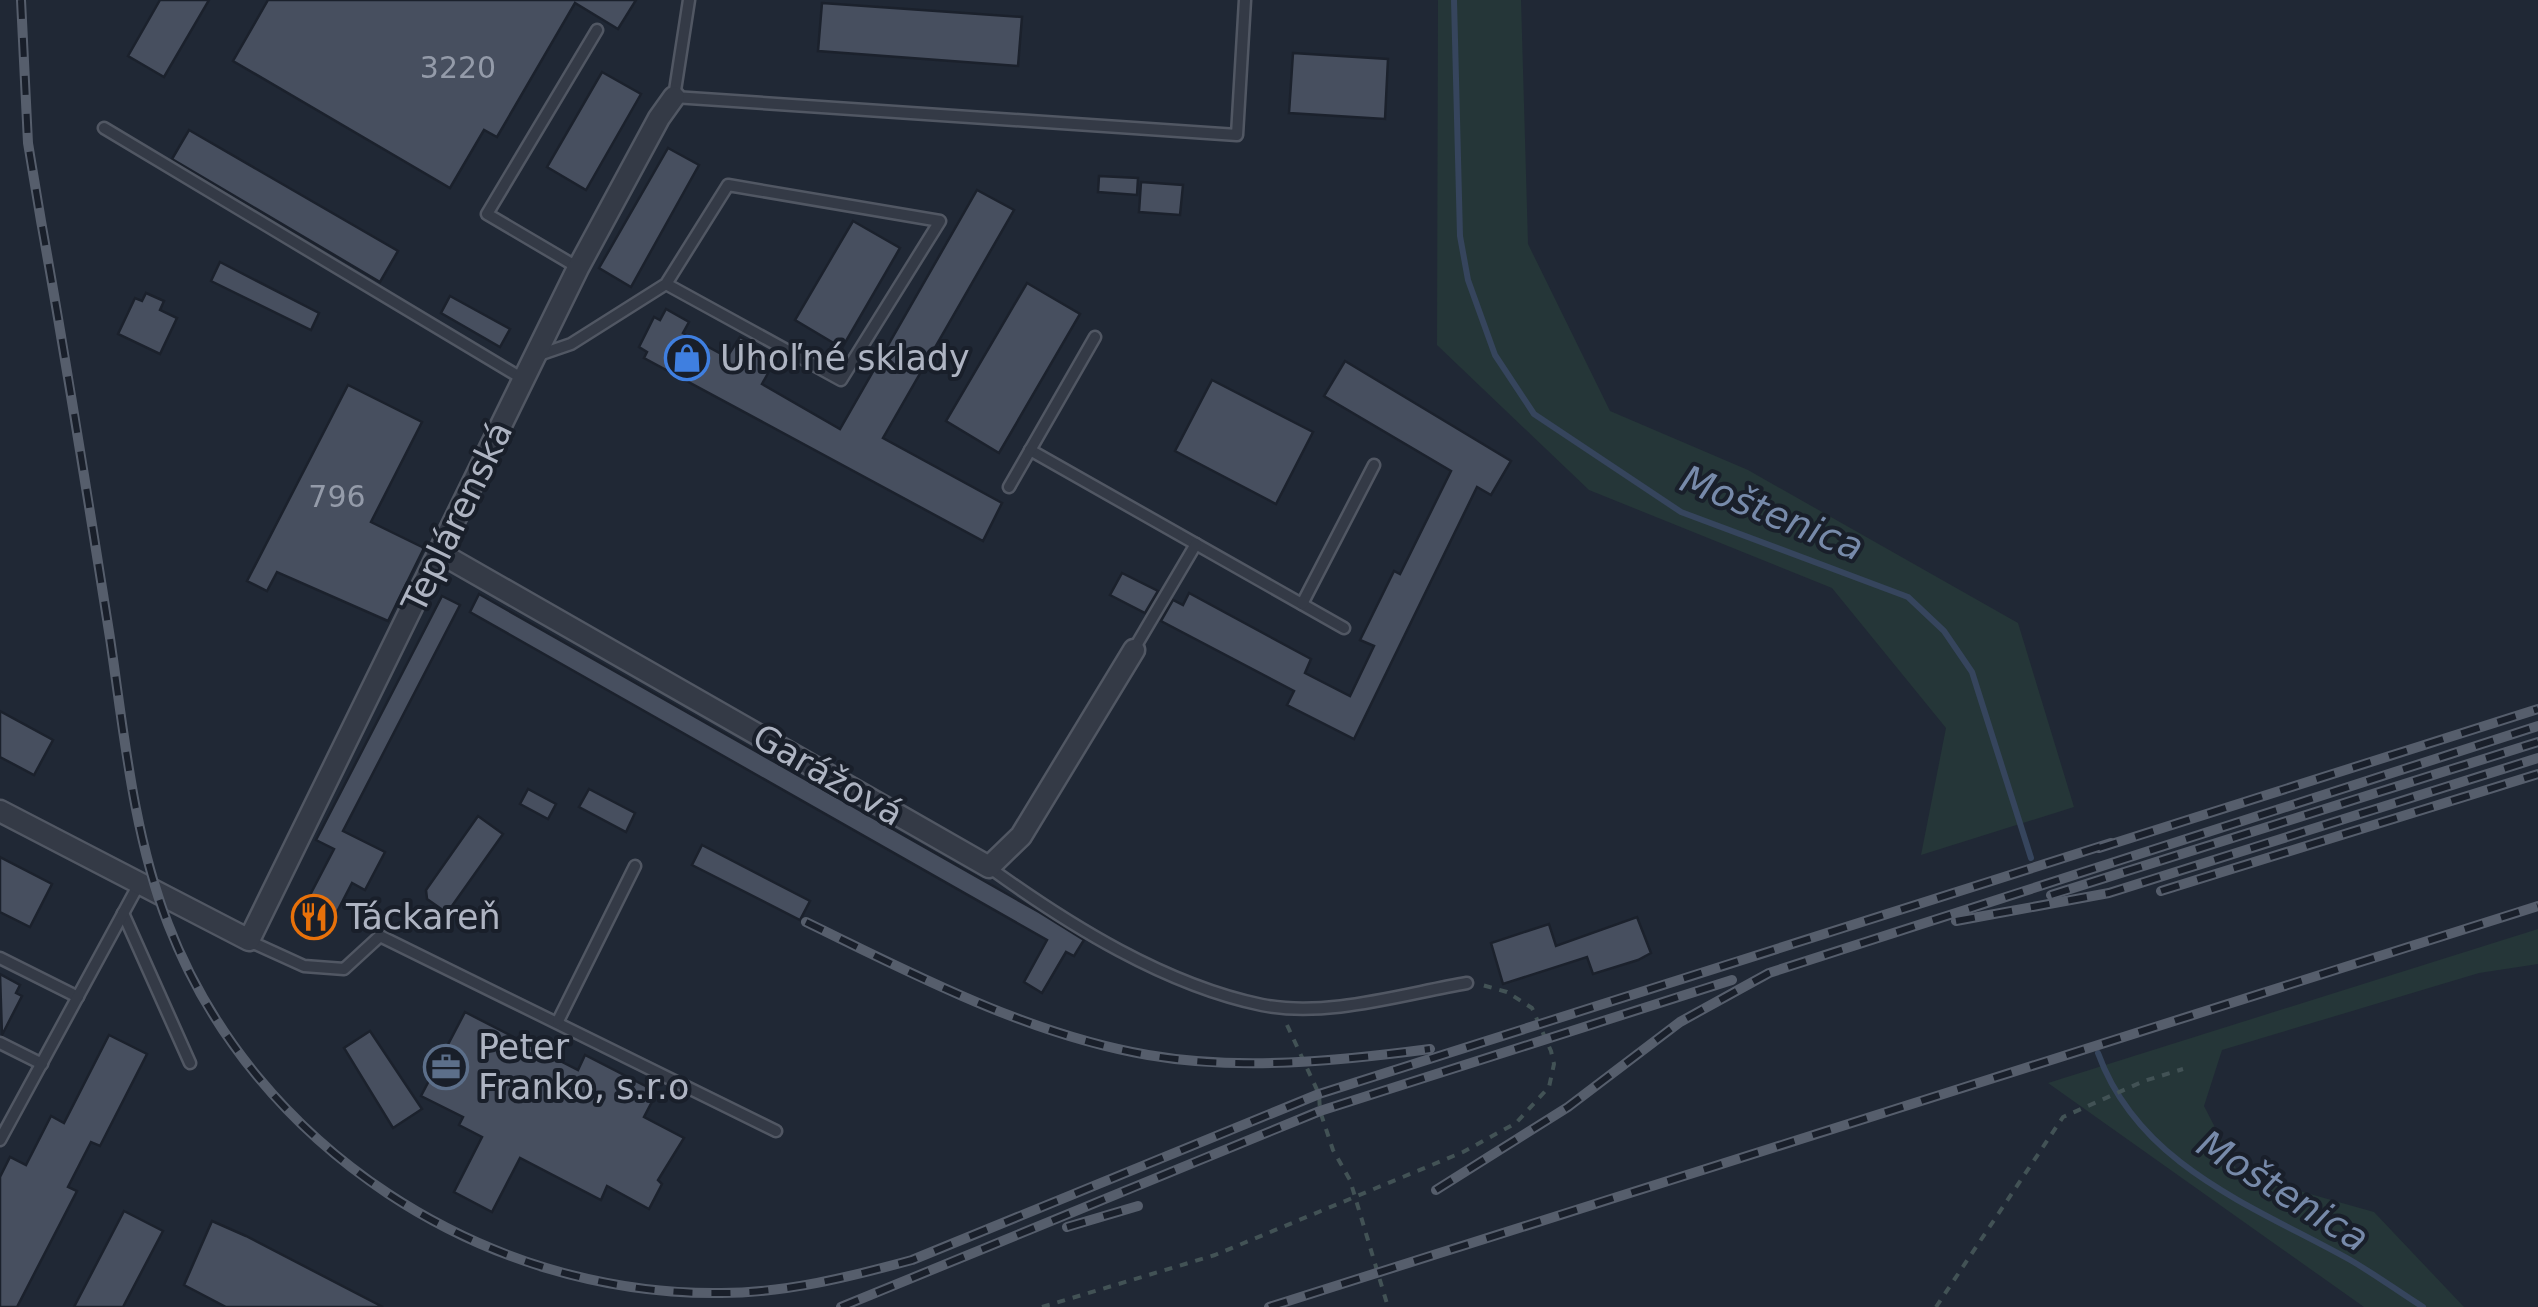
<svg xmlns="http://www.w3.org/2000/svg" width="2538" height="1307" font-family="'DejaVu Sans',sans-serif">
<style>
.green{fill:#253638}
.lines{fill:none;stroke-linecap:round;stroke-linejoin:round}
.stream{stroke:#36455d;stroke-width:6}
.building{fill:#474f5f;stroke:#1b212c;stroke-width:2.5}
.service-casing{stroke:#515763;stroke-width:15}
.minor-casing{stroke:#515763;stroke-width:25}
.path{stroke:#425255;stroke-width:4;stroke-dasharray:8 8;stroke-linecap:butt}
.service{stroke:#343a46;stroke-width:10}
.minor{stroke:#343a46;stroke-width:20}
.rail-casing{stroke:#565e6c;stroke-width:10}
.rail{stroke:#191f2a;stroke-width:6;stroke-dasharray:19;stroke-linecap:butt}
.labels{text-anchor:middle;stroke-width:8;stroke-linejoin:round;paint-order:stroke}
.number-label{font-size:30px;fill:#949ba9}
.poi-label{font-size:35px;fill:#aeb4c2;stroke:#191f2a;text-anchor:start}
.street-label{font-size:35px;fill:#aeb4c2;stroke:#191f2a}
.water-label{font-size:38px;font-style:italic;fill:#778aaa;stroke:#191f2a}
</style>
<rect width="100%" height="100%" fill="#202835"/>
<g class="green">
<polygon points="1438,0 1521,0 1528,244 1610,411 1748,470 2018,623 2074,807 1921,855 1946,728 1832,588 1589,490 1437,345"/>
<polygon points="2538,929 2538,964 2479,973 2222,1050 2204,1106 2239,1174 2374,1212 2464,1307 2364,1307 2048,1083"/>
</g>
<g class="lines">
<g class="stream">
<polyline points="1454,0 1460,236 1468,280 1495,355 1534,414 1681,512 1908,597 1944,631 1972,672 2031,858"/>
<path d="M2098,1053C2139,1167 2256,1207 2352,1261C2376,1275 2399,1292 2423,1307"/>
</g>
</g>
<g class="building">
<polygon points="160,0 209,0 164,77 128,56"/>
<polygon points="268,0 636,0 618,29 575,3 497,137 484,130 450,188 233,61"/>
<polygon points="822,3 1022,17 1018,66 818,51"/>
<polygon points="1293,53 1388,59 1385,119 1289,113"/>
<polygon points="602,72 641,94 586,190 547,167"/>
<polygon points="189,130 398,251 380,282 172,159"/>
<polygon points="668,148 699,165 631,287 599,268"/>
<polygon points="1099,176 1138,178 1137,195 1098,192"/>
<polygon points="1141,182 1183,185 1180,215 1139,212"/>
<polygon points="977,190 1014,210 883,438 1002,503 983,541 644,358 647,352 639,347 654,317 660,320 666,309 689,322 683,333 727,357 740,337 777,357 762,384 840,429"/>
<polygon points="853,221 900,248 842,348 795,320"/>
<polygon points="220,262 319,313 311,330 211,281"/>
<polygon points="1027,283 1080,314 999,453 946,421"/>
<polygon points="146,293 164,301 160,310 177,318 160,354 118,334 135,298 142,301"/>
<polygon points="450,296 510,329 500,347 441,313"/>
<polygon points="1345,361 1511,461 1491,495 1477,487 1354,739 1287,705 1294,691 1161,621 1173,600 1183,605 1189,593 1311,659 1305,673 1350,696 1374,646 1360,640 1394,571 1400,574 1451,471 1324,396"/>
<polygon points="1212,380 1313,432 1276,504 1175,451"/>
<polygon points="348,385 422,422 371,522 424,548 388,621 277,572 267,591 247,581"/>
<polygon points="1122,573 1158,591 1145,613 1110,595"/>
<polygon points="479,594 1039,912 1084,940 1074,956 1066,952 1042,993 1024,982 1047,940 470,612"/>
<polygon points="442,596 460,605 343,831 385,852 365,890 352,883 325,935 297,920 334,849 316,840"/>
<polygon points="0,711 53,740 34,775 0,757"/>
<polygon points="528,789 556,804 548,819 520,804"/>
<polygon points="589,789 635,813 626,832 579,807"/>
<polygon points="478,816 503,834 447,913 427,899 426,890"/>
<polygon points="702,845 810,901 800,920 692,865"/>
<polygon points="0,857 52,884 30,927 0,912"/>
<polygon points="1637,917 1651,953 1638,960 1593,974 1587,957 1503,984 1491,943 1549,924 1556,946"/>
<polygon points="0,974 20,985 16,993 22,996 2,1035"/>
<polygon points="465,1012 578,1070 585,1055 657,1092 644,1117 684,1138 658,1180 662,1184 649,1209 607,1186 601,1200 520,1158 492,1212 454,1192 482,1137 459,1125 463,1117 421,1096"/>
<polygon points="370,1031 422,1109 393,1128 344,1048"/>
<polygon points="109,1035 147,1054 100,1146 91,1142 68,1187 77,1191 17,1307 0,1307 0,1177 10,1157 26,1165 51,1116 64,1123"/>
<polygon points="124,1211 163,1231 123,1307 74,1307"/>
<polygon points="212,1221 246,1236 383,1307 226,1307 184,1285"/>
</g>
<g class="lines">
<defs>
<g id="service">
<polyline points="689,0 674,97 1237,135 1245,0"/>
<polyline points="104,128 523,379"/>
<polyline points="577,267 487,214 597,30"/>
<polyline points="536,356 571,344 666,284 841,380 940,221 728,185 666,284"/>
<polyline points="1030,450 1344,628"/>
<polyline points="1009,487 1095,337"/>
<polyline points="1302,604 1374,465"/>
<polyline points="1134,649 1196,544"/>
<path d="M990,868C1069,925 1165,985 1262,1005C1327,1018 1403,994 1467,983"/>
<polyline points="123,913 190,1063"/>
<polyline points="249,941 304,966 344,969 380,936 776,1131"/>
<polyline points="0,958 78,997"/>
<polyline points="558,1021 635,866"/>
<polyline points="0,1043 42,1064"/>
<polyline points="0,1140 139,884"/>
</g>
<g id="minor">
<polyline points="440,553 989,867 1021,836 1134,650"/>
<polyline points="0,811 249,940 578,268 659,118 674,97"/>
</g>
</defs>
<use href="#service" class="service-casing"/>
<use href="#minor" class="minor-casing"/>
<g class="path">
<polyline points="1287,1025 1319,1094 1320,1111 1333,1150 1350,1180 1388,1307"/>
<polyline points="1042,1307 1215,1255 1463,1152 1516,1123 1549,1087 1554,1064 1551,1051 1532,1008 1507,992 1482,985"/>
<polyline points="1936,1307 2063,1117 2144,1081 2183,1069"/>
</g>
<use href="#service" class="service"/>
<use href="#minor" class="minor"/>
<defs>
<g id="rail">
<path d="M21,0L28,143L41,221C66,359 88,499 110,638C124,733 133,833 168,924C254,1147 483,1296 721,1293C786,1293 849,1277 912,1260L1319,1094L2111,843"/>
<polyline points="2099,848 2538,709"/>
<polyline points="2161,891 2538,774"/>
<polyline points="2051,895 2538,742"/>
<polyline points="1956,921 2109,893 2538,758"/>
<path d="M806,922C915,975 1027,1034 1148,1055C1240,1071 1338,1061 1430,1049"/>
<polyline points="1436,1190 1568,1107 1680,1022 1769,973 2538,726"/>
<polyline points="1067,1227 1138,1206"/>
<polyline points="841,1307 1320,1111 1732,980"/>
<polyline points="1269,1307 2538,906"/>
</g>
</defs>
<use href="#rail" class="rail-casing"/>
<use href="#rail" class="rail"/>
</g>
<defs>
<symbol id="shop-ring" viewBox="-11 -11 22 22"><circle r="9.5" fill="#191f2a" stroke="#3f7fe0" stroke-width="1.5"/><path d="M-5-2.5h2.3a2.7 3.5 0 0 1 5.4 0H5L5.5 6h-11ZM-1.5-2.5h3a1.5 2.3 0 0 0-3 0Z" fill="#3f7fe0"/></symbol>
<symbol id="restaurant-ring" viewBox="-11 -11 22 22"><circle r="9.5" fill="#191f2a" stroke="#e8710a" stroke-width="1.5"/><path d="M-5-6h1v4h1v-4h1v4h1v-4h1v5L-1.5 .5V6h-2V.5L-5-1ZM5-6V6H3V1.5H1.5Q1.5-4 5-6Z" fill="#e8710a"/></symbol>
<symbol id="office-ring" viewBox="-11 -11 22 22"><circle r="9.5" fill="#191f2a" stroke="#5c6f8a" stroke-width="1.5"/><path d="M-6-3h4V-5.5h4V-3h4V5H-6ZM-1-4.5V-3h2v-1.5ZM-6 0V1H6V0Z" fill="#5c6f8a"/></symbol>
</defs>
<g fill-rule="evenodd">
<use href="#shop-ring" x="662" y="333" width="50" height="50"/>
<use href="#restaurant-ring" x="289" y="892" width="50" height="50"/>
<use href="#office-ring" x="421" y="1042" width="50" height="50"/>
</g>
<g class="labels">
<g class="number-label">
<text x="458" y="78">3220</text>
<text x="337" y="507">796</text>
</g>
<g class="poi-label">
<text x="720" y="370">Uhoľné sklady</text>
<text x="346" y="929">Táckareň</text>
<text x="478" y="1059">Peter<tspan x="478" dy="40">Franko, s.r.o</tspan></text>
</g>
<g class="street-label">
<text transform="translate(457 517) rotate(-64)" y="12">Teplárenská</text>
<text transform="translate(828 775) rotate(30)" y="12">Garážová</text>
</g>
<g class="water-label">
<text transform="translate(1772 513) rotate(22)" y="13">Moštenica</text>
<text transform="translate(2283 1191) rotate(32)" y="13">Moštenica</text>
</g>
</g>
</svg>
